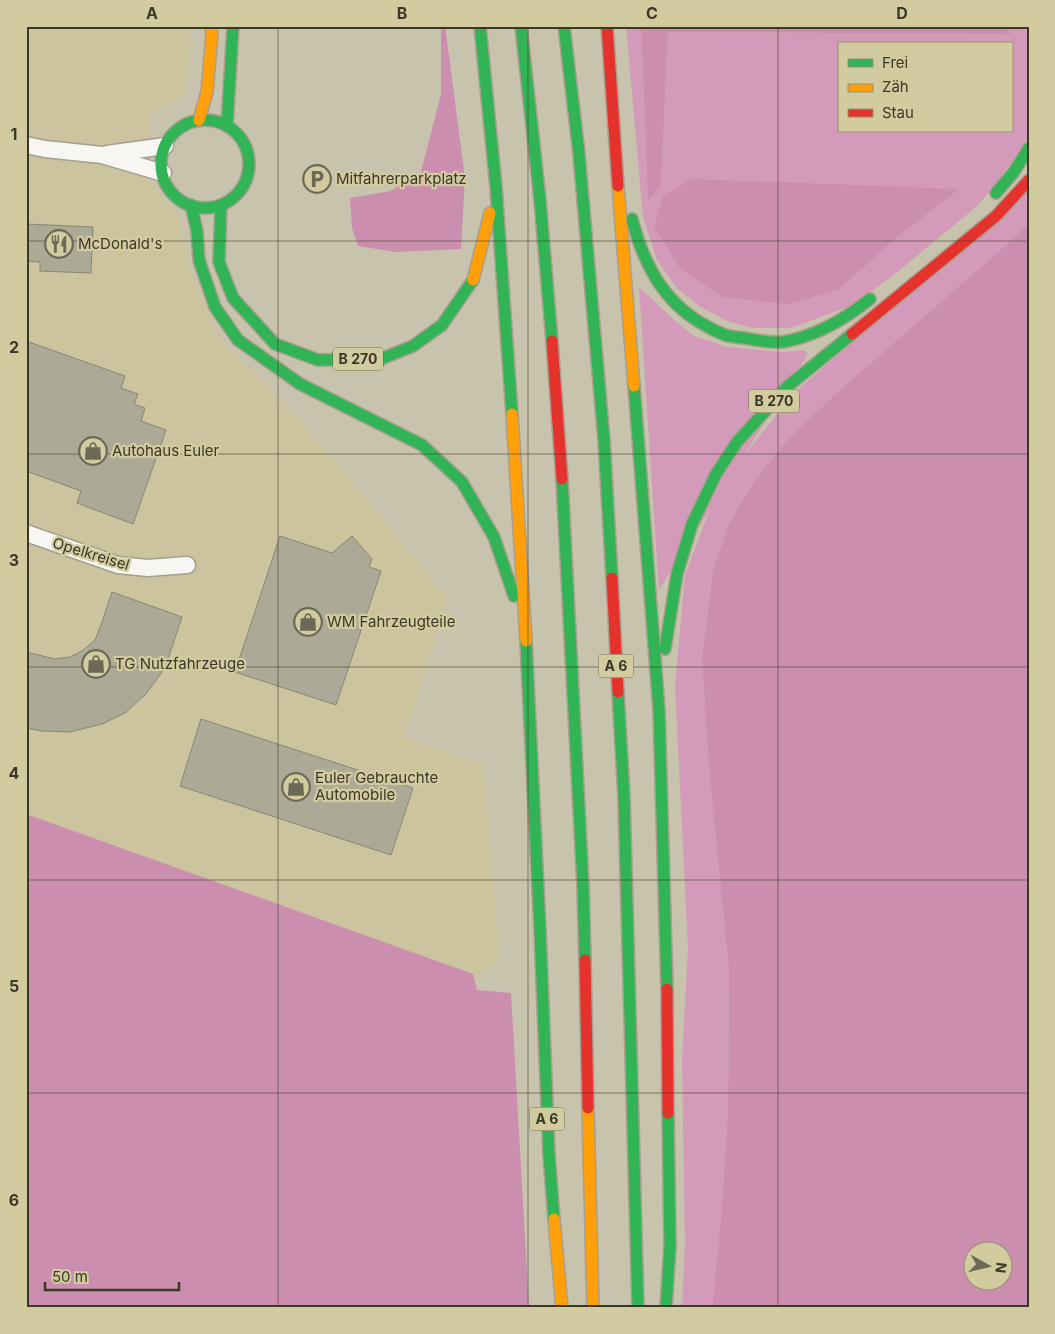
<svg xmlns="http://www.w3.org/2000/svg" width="1055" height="1334" font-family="Inter,sans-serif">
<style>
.built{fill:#cbc49e}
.green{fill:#d49ab9;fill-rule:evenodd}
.forest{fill:#cb8eaf;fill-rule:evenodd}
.building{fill:#aca997;stroke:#888573}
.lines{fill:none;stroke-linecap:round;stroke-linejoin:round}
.street-casing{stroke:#a39f8d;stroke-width:19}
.fast-casing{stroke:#aa9e8f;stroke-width:14}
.slow-casing{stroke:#aa9e8f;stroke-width:14}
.jam-casing{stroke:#aa9e8f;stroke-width:14}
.street{stroke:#f7f6f3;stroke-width:16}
.fast{stroke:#30b455;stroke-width:11}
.slow{stroke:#ff9f0a;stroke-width:11}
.jam{stroke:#e5322d;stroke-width:11}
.grid{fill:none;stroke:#3b3827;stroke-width:1;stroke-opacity:0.55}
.labels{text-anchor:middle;stroke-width:4.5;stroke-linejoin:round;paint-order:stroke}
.shield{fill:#d3cba0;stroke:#69644b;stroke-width:1}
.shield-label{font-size:14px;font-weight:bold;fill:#3b3827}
.poi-label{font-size:15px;fill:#3b3827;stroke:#d3cba0;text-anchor:start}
.street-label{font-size:15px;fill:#3b3827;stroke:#d3cba0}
.neatline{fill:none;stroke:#3b3827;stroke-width:2}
.grid-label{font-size:16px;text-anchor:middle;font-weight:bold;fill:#3b3827}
</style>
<rect width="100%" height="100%" fill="#c7c3ac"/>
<polygon class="built" points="26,26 192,26 185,94 152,115 144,173 179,216 189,266 219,337 326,449 448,598 405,737 484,765 499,957 487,971 473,974 26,814"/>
<g class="green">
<path d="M626,26H641L648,200L661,186L668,32L1010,34L1005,26H1026L1029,31V137L992,189L976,207L890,278L850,306L791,328H752L727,321L699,306L677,288L657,260L643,217ZM839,44H1011V131H839Z"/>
<polygon points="1029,189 1029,222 1013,239 841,389 788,439 755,480 729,523 713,570 702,657 709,769 729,971 728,1111 721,1217 712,1308 682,1308 685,1242 682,1060 688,948 675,686 685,575 718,488 794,393"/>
<polygon points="639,287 673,319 694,336 727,347 782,352 804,350 808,354 659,590"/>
</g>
<g class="forest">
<polygon points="441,26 445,26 465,178 461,249 396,252 358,246 352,228 350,198 391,191 421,172 441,94"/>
<polygon points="641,26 1005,26 1011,34 668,32 661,186 648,201"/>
<polygon points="692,179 959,189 896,238 839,289 788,304 722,297 680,268 654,228 663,196"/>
<path d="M1029,222V1308H712L721,1217L728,1111L729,971L709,769L702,657L713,570L729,523L755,480L788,439L841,389L1013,239ZM972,1252H1002V1282H972Z"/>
<polygon points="26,814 473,974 477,990 511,993 529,1308 26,1308"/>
</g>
<g class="building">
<polygon points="26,224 93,227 91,273 40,271 40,262 26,261"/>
<polygon points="26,341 125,376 121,388 138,394 134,404 145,408 141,421 166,430 133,524 77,503 81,491 26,471"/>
<polygon points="280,536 332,553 352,536 372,559 369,567 381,571 336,705 235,672"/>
<polygon points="112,592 182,617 165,668 146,694 125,713 102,724 70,732 42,731 26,728 26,652 55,659 70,657 82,651 95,640 100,628"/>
<polygon points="201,719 413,788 391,855 180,786"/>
</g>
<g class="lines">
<defs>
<g id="street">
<polyline points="26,145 45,149 102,155 163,173"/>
<polyline points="107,154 165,146"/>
<polyline points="26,533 118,565 148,568 187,565"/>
</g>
<g id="fast">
<polyline points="480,26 496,187 512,414"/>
<polyline points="521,26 540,200 552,341"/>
<polyline points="564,26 579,154 604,440 612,578"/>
<circle cx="205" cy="164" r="44"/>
<polyline points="227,126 233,26"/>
<polyline points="996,193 1013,173 1029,148"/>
<polyline points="191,205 197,231 199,260 215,307 238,340 300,384 422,445 462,482 494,537 514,596"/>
<polyline points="221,205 219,262 233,298 275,344 318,360 381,359 413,346 442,325 473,280"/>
<path d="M632,219C643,262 662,300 701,323C709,328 717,332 725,335C731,337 738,337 744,338C756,340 769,343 782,342C814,337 845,319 870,299"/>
<polyline points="634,386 659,710 667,989"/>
<polyline points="562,479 583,886 585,960"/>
<polyline points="526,641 540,930 549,1155 554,1219"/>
<polyline points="665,649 677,574 692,524 716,474 737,442 788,386 852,334"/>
<polyline points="618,692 624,797 638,1308"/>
<polyline points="666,1308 670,1246 668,1113"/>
</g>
<g id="slow">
<polyline points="199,120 207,92 212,34 211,26"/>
<polyline points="618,186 634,386"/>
<polyline points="473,280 490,213"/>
<polyline points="512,414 526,641"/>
<polyline points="588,1108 593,1308"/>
<polyline points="554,1219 562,1308"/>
</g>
<g id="jam">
<polyline points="607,26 618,186"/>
<polyline points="852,334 996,216 1029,180"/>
<polyline points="552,341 562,479"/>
<polyline points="612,578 618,692"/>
<polyline points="585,960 588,1108"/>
<polyline points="667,989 668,1113"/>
</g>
</defs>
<use href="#street" class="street-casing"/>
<use href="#fast" class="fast-casing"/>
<use href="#slow" class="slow-casing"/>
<use href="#jam" class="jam-casing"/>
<use href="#street" class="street"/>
<use href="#fast" class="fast"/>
<use href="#slow" class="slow"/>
<use href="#jam" class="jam"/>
</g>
<path class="grid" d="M278,26V1308M528,26V1308M778,26V1308M26,241H1029M26,454H1029M26,667H1029M26,880H1029M26,1093H1029"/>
<defs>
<symbol id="parking-ring" viewBox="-11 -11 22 22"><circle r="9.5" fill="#d3cba0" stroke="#6c6956" stroke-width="1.5"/><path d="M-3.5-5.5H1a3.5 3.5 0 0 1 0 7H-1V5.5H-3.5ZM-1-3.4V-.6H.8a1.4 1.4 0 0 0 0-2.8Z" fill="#6c6956"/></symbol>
<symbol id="restaurant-ring" viewBox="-11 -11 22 22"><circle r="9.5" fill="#d3cba0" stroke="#6c6956" stroke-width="1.5"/><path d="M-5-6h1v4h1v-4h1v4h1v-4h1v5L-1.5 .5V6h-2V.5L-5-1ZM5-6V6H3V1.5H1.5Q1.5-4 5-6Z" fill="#6c6956"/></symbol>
<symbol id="shop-ring" viewBox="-11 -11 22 22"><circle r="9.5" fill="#d3cba0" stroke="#6c6956" stroke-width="1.5"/><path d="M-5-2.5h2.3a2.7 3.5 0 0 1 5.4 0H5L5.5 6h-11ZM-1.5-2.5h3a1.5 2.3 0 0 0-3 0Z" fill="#6c6956"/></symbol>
</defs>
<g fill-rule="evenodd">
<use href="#parking-ring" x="301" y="163" width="32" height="32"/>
<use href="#restaurant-ring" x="43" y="228" width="32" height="32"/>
<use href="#shop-ring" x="77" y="435" width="32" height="32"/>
<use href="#shop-ring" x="292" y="606" width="32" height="32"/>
<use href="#shop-ring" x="80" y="648" width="32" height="32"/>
<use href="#shop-ring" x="280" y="771" width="32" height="32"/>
</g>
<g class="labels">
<g class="shield">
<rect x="333" y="347.5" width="50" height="23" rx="4"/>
<rect x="749" y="389.5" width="50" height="23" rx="4"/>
<rect x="598.5" y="654.5" width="35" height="23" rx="4"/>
<rect x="529.5" y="1107.5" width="35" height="23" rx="4"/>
</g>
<g class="shield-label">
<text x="358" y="364">B 270</text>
<text x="774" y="406">B 270</text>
<text x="616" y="671">A 6</text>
<text x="547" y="1124">A 6</text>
</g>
<g class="poi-label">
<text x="336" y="184">Mitfahrerparkplatz</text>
<text x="78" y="249">McDonald's</text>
<text x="112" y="456">Autohaus Euler</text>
<text x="327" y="627">WM Fahrzeugteile</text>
<text x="115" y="669">TG Nutzfahrzeuge</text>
<text x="315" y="783">Euler Gebrauchte<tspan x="315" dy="17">Automobile</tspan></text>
</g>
<g class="street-label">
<text transform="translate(91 554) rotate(17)" y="5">Opelkreisel</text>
</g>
</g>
<rect width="1055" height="1334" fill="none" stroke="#d3cba0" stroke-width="55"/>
<rect x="838" y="42" width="175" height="90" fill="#d3cba0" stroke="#969070"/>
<rect x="848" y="59" width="25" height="8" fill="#30b455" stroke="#969070"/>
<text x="882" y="68" font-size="15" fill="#3b3827">Frei</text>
<rect x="848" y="84" width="25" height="8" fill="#ff9f0a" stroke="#969070"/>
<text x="882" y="92" font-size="15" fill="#3b3827">Zäh</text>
<rect x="848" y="109" width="25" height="8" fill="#e5322d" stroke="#969070"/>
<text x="882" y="118" font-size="15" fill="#3b3827">Stau</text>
<g transform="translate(988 1266) rotate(98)"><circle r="24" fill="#d3cba0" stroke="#969070"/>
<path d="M0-4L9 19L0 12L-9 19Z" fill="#6c6956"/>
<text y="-8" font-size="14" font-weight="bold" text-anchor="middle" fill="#3b3827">N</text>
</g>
<path d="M45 1282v8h134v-8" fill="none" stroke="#3b3827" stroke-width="2.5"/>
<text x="52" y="1282" font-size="15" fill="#3b3827" stroke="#d3cba0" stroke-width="4" paint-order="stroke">50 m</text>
<rect x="28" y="28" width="1000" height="1278" class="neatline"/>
<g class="grid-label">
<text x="152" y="19">A</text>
<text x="402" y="19">B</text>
<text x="652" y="19">C</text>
<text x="902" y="19">D</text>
<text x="14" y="140">1</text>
<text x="14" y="353">2</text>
<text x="14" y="566">3</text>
<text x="14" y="779">4</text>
<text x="14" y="992">5</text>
<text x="14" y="1206">6</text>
</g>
</svg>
